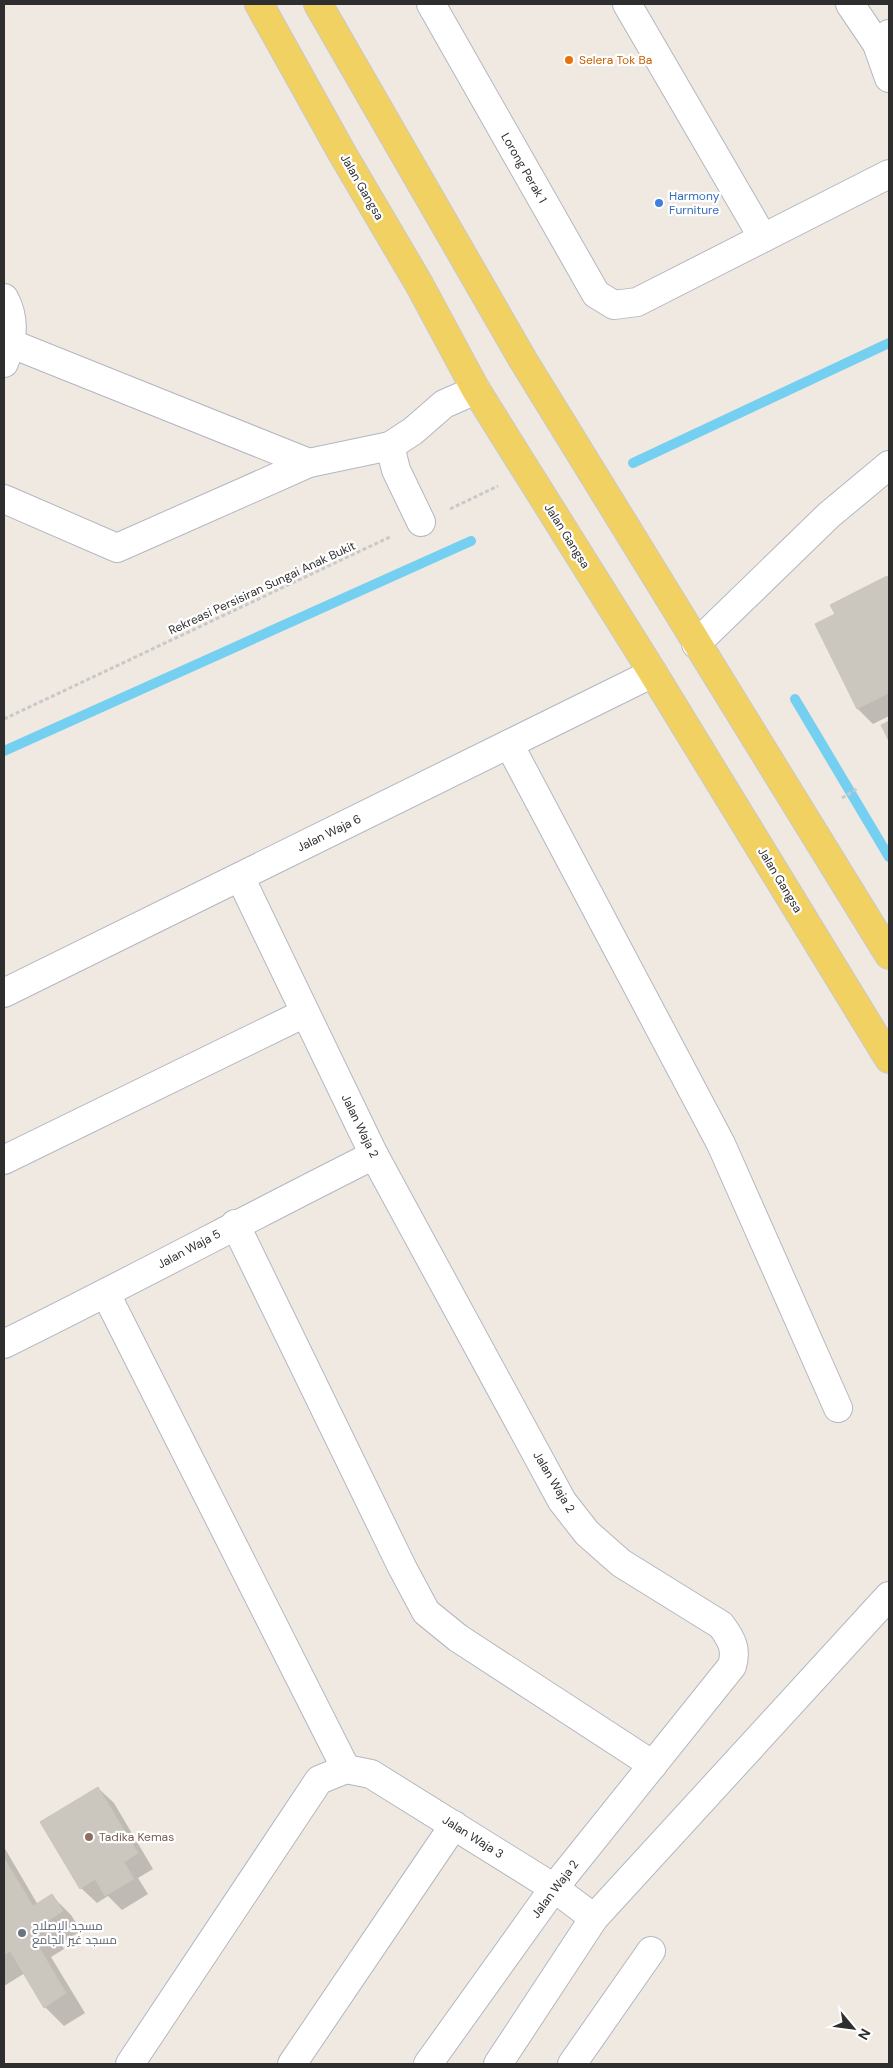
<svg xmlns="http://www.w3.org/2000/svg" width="893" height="2068" font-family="'DM Sans',Cairo,sans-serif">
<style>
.shadow{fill:#0003}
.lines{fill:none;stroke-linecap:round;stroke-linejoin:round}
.stream{stroke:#75cff0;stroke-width:10}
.building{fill:#cbc7bf;stroke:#cbc5ba}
.minor-casing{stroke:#b4b7c1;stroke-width:30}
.major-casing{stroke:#c9c9c9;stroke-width:30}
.path{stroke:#c9c9c9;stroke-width:3;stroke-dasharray:4 2.5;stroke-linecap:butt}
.minor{stroke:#fff;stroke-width:28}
.major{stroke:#f2d163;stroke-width:28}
.food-dot{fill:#e8710a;stroke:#fff;stroke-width:2}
.shop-dot{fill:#3f7fe0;stroke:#fff;stroke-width:2}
.education-dot{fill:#8d6e63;stroke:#fff;stroke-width:2}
.worship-dot{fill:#6b7280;stroke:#fff;stroke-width:2}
.labels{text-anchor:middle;stroke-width:4.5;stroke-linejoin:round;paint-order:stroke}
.food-label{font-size:12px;fill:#c56008;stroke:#fff;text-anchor:start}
.street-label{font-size:12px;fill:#2e2e2e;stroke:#fff}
.shop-label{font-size:12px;fill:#366cbe;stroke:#fff;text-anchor:start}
.education-label{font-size:12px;fill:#785e54;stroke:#fff;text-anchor:start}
.worship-label{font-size:12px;fill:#5b616d;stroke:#fff;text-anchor:start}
</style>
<rect width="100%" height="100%" fill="#efe9e1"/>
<g class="shadow">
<polygon points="887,578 889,580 889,716 873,724 858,709 817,625 836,615"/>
<polygon points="98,1788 114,1803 153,1869 138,1878 148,1894 122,1910 108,1896 97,1903 81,1888"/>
<polygon points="4,1847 38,1905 52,1896 71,1915 81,1931 61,1943 64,1949 51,1957 85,2013 64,2026 45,2007 25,1973 4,1986"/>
</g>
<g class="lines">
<g class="stream">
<polyline points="633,463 889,343"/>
<polyline points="795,699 889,857"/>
<polyline points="4,751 471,541"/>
</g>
</g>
<g class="building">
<polygon points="887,576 889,581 889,693 857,709 815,624 835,614 830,605"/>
<polygon points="889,721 889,741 881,725"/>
<polygon points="98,1787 138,1853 124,1862 134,1879 105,1896 95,1879 80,1889 40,1822"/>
<polygon points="4,1858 33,1906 52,1894 63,1911 43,1924 46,1929 33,1937 66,1993 44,2008 10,1951 4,1955"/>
</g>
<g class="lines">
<defs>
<g id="minor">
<polyline points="431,4 596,294 614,305 637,302 889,174"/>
<polyline points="627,4 763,238"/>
<polyline points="850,4 877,44 889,34"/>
<polyline points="877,44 889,78"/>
<path d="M4,298C16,319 13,341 4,363"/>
<polyline points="12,344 309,463"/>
<polyline points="4,499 117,548 309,463 390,446"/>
<polyline points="421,522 396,470 390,446 413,431 444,404 476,390"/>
<polyline points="696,644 829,515 889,465"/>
<polyline points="509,744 721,1144 838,1408"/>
<path d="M240,877L374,1155L562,1501L587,1533L621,1563L721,1625C732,1640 737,1649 732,1666L554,1888L428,2064"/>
<polyline points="4,993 653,673"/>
<polyline points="4,1160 305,1013"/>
<polyline points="235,1224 402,1567 426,1612 458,1638 653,1765"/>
<polyline points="106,1294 346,1769"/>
<path d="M4,1344C128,1283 250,1217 374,1155"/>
<polyline points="346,1769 371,1774 554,1888 594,1918"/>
<polyline points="130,2064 319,1780 346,1769"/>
<polyline points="292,2064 454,1825"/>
<polyline points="498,2064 594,1918 889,1596"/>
<polyline points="572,2064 651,1951"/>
</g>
<g id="major">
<polyline points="259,4 342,153 419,284 476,390 653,673 889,1059"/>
<polyline points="318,4 523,360 889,955"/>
</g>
</defs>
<use href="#minor" class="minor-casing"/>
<use href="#major" class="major-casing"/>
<g class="path">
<polyline points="450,509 498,486"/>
<polyline points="4,719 392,536"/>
<polyline points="842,798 857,789"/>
</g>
<use href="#minor" class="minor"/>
<use href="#major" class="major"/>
</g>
<circle class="food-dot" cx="569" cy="60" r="5"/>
<circle class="shop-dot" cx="659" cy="203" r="5"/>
<circle class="education-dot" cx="89" cy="1837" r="5"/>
<circle class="worship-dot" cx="22" cy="1933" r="5"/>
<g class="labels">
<g class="food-label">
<text x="579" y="64">Selera Tok Ba</text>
</g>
<g class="street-label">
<text transform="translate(524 168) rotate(60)" y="4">Lorong Perak 1</text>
<text transform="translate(362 187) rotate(60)" y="4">Jalan Gangsa</text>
<text transform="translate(567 536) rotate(58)" y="4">Jalan Gangsa</text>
<text transform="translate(262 588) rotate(-25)" y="4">Rekreasi Persisiran Sungai Anak Bukit</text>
<text transform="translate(329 833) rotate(-26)" y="4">Jalan Waja 6</text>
<text transform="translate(780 880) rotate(59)" y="4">Jalan Gangsa</text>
<text transform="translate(360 1126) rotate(64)" y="4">Jalan Waja 2</text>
<text transform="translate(189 1249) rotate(-28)" y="4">Jalan Waja 5</text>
<text transform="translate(554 1482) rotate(59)" y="4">Jalan Waja 2</text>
<text transform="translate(473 1837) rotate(32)" y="4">Jalan Waja 3</text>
<text transform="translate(555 1889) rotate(-53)" y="4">Jalan Waja 2</text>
</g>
<g class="shop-label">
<text x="669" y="200">Harmony<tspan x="669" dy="14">Furniture</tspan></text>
</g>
<g class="education-label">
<text x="99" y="1841">Tadika Kemas</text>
</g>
<g class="worship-label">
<text x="32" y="1930">مسجد الإصلاح<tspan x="32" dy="14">مسجد غير الجامع</tspan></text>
</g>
</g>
<rect width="893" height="2068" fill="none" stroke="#2e2e2e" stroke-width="10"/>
<g transform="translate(853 2028) rotate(119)" stroke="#ffffff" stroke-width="4" paint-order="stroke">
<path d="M0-4L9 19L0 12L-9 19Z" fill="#2e2e2e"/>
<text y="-8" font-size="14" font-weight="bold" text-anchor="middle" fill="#2e2e2e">N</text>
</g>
</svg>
